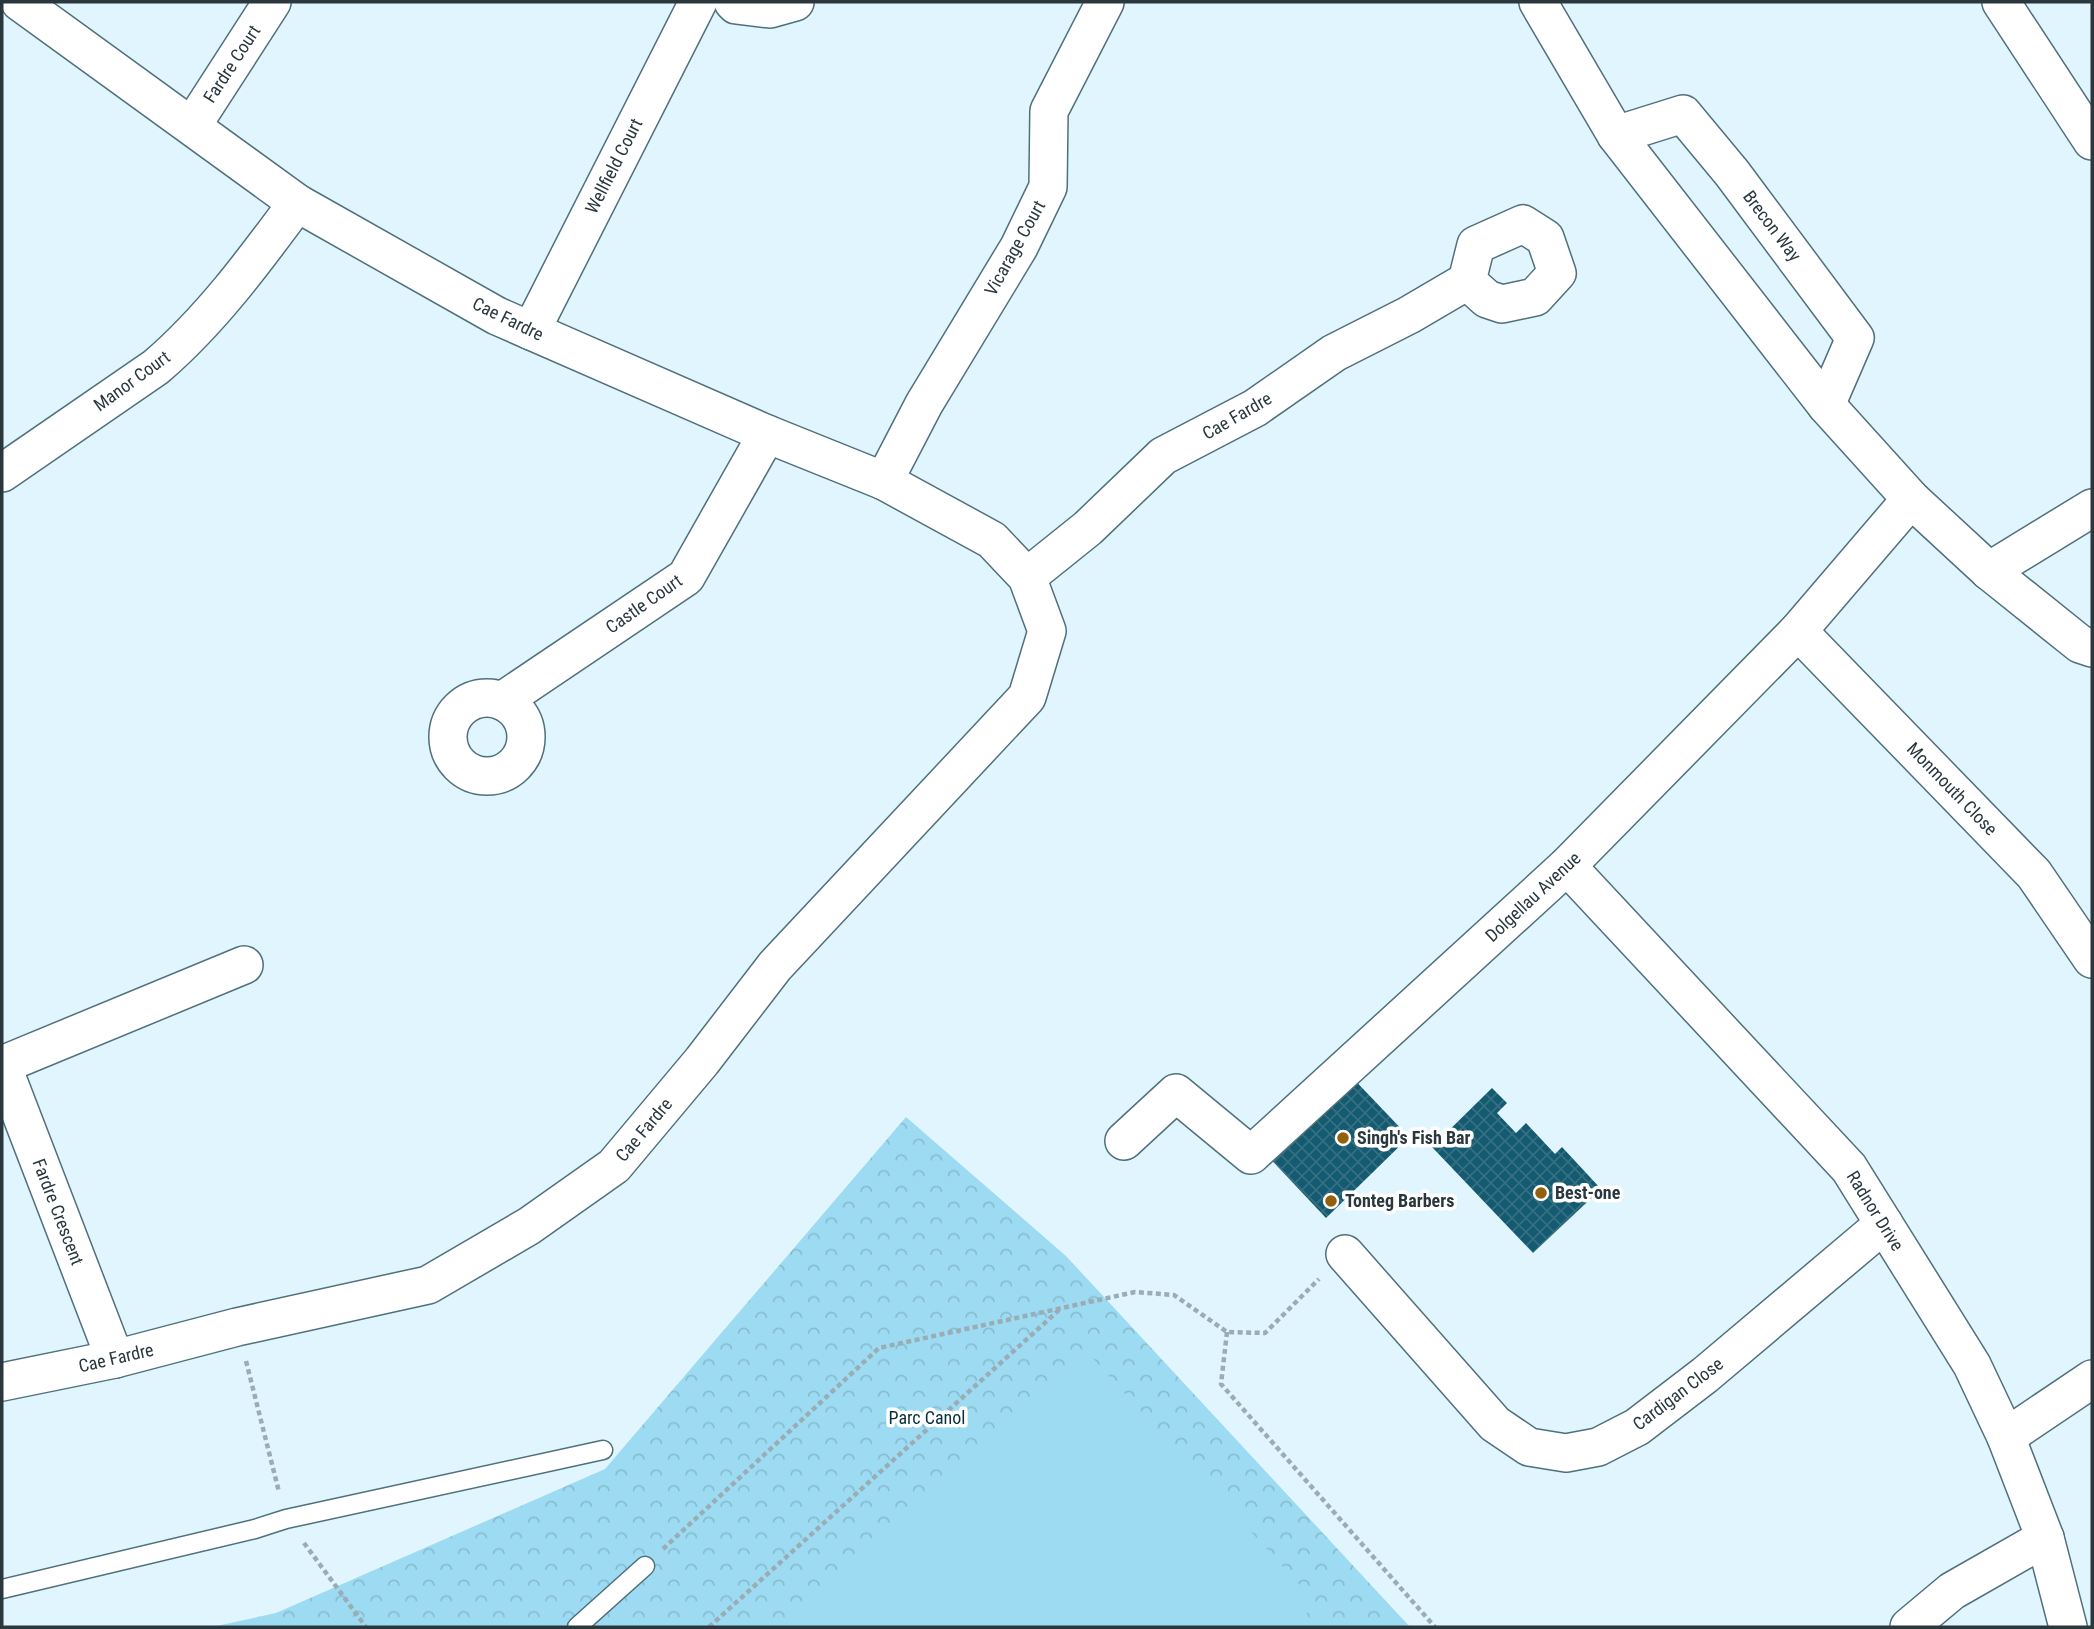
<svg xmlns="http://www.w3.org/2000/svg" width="2094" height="1629" font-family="'Roboto Condensed',sans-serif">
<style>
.park{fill:url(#park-crowns)}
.garden{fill:#9ddbf3}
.building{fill:url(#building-cross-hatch)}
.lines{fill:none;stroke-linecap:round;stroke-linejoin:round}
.service-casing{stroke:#4f707c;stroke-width:21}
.minor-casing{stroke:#4f707c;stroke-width:40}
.path{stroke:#9aacb4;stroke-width:4.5;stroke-dasharray:5 3.5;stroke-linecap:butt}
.service{stroke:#fff;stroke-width:18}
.minor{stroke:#fff;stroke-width:37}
.poi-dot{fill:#91610e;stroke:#fff;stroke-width:2.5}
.labels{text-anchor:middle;stroke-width:7;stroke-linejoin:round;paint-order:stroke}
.street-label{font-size:18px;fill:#2a383e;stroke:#fff}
.poi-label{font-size:18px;font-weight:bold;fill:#2a383e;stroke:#fff;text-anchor:start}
.park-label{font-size:18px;fill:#062f3c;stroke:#fff}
</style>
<defs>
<pattern id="park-crowns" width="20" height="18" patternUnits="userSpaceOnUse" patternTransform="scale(1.75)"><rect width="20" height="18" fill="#9ddbf3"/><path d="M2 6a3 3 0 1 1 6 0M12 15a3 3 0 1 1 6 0" fill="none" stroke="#87bdd1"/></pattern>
<pattern id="building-cross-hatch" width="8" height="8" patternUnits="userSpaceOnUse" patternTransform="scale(1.75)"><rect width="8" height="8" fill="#145a70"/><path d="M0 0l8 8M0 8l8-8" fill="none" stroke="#366f81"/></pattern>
</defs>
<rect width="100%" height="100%" fill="#e0f5fe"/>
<polygon class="park" points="906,1117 1066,1256 1410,1627 212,1627 276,1613 605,1469"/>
<polygon class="garden" points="1086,1351 1317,1604 1292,1627 784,1627"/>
<g class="building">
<polygon points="1346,1071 1409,1137 1326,1218 1263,1151"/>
<polygon points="1492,1088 1507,1103 1497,1113 1516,1133 1526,1123 1555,1154 1562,1147 1601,1189 1533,1253 1432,1147"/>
</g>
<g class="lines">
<defs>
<g id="service">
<polyline points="2,1589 255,1529 286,1519 603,1450"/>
<polyline points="577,1627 645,1566"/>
</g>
<g id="minor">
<polyline points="733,2 736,5 770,9 795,2"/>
<polyline points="1538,2 1616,135 1826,405 1911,499 1989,571 2080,644 2092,648"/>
<polyline points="2001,2 2092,141"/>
<polyline points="192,126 272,2"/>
<polyline points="1616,135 1683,114 1732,173 1855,338 1826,405"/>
<polyline points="531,331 698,2"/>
<path d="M2,473L156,367C210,321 255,260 297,203"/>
<polyline points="884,481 924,404 1019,247 1048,187 1049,111 1105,2"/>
<polyline points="1989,571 2092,508"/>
<polyline points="1027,577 1088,528 1163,456 1255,408 1334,353 1409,315 1467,281 1476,245 1523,224 1545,238 1557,273 1535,297 1502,304 1487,299 1467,281"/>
<polyline points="1798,631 2034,874 2092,959"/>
<circle cx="487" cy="737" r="39"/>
<polyline points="502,701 686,577 767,434"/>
<polyline points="1567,866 1849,1168 1972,1365 2006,1437 2045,1538 2068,1627"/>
<polyline points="2,1065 115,1359"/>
<polyline points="2,1065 244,965"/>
<polyline points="1124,1141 1176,1093 1251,1155 1567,866 1798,631 1911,499"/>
<polyline points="1345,1254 1495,1424 1529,1447 1566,1453 1598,1447 1637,1427 1705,1375 1884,1224"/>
<polyline points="2,1382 115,1359 237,1327 428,1285 529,1226 614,1166 702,1061 775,966 1027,697 1047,631 1027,577 992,540 884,481 767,434 497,316 297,203 20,2"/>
<polyline points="2006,1437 2092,1379"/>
<polyline points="1909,1627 1952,1591 2045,1538"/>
</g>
</defs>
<use href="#service" class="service-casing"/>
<use href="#minor" class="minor-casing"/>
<g class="path">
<polyline points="1227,1332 1221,1384 1435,1627"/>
<polyline points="246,1361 279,1492"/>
<polyline points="304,1543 366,1627"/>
<polyline points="663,1549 879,1348 1135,1292 1174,1295 1227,1332 1265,1333 1319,1279"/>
<polyline points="709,1627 1059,1310"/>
</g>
<use href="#service" class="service"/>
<use href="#minor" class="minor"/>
</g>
<g class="poi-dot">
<circle cx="1343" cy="1138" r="7"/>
<circle cx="1541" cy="1193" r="7"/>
<circle cx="1331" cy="1201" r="7"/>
</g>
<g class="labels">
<g class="street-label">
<text transform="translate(232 64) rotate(-57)" y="6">Fardre Court</text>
<text transform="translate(614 166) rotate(-63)" y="6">Wellfield Court</text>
<text transform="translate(1772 226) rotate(53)" y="6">Brecon Way</text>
<text transform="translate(1015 248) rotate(-61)" y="6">Vicarage Court</text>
<text transform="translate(508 319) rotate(26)" y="6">Cae Fardre</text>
<text transform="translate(132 381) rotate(-36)" y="6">Manor Court</text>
<text transform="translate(1237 416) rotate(-30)" y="6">Cae Fardre</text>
<text transform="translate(644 604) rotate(-35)" y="6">Castle Court</text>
<text transform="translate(1952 789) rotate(46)" y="6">Monmouth Close</text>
<text transform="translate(1533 897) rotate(-43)" y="6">Dolgellau Avenue</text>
<text transform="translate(644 1130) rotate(-50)" y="6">Cae Fardre</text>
<text transform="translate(1875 1211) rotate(58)" y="6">Radnor Drive</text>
<text transform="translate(58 1212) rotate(69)" y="6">Fardre Crescent</text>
<text transform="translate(116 1358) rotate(-13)" y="6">Cae Fardre</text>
<text transform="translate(1678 1394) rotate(-37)" y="6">Cardigan Close</text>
</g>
<g class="poi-label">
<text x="1357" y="1144">Singh's Fish Bar</text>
<text x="1555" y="1199">Best-one</text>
<text x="1345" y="1207">Tonteg Barbers</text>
</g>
<g class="park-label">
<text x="927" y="1424">Parc Canol</text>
</g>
</g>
<rect width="2094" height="1629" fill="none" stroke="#2a383e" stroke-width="7"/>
</svg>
